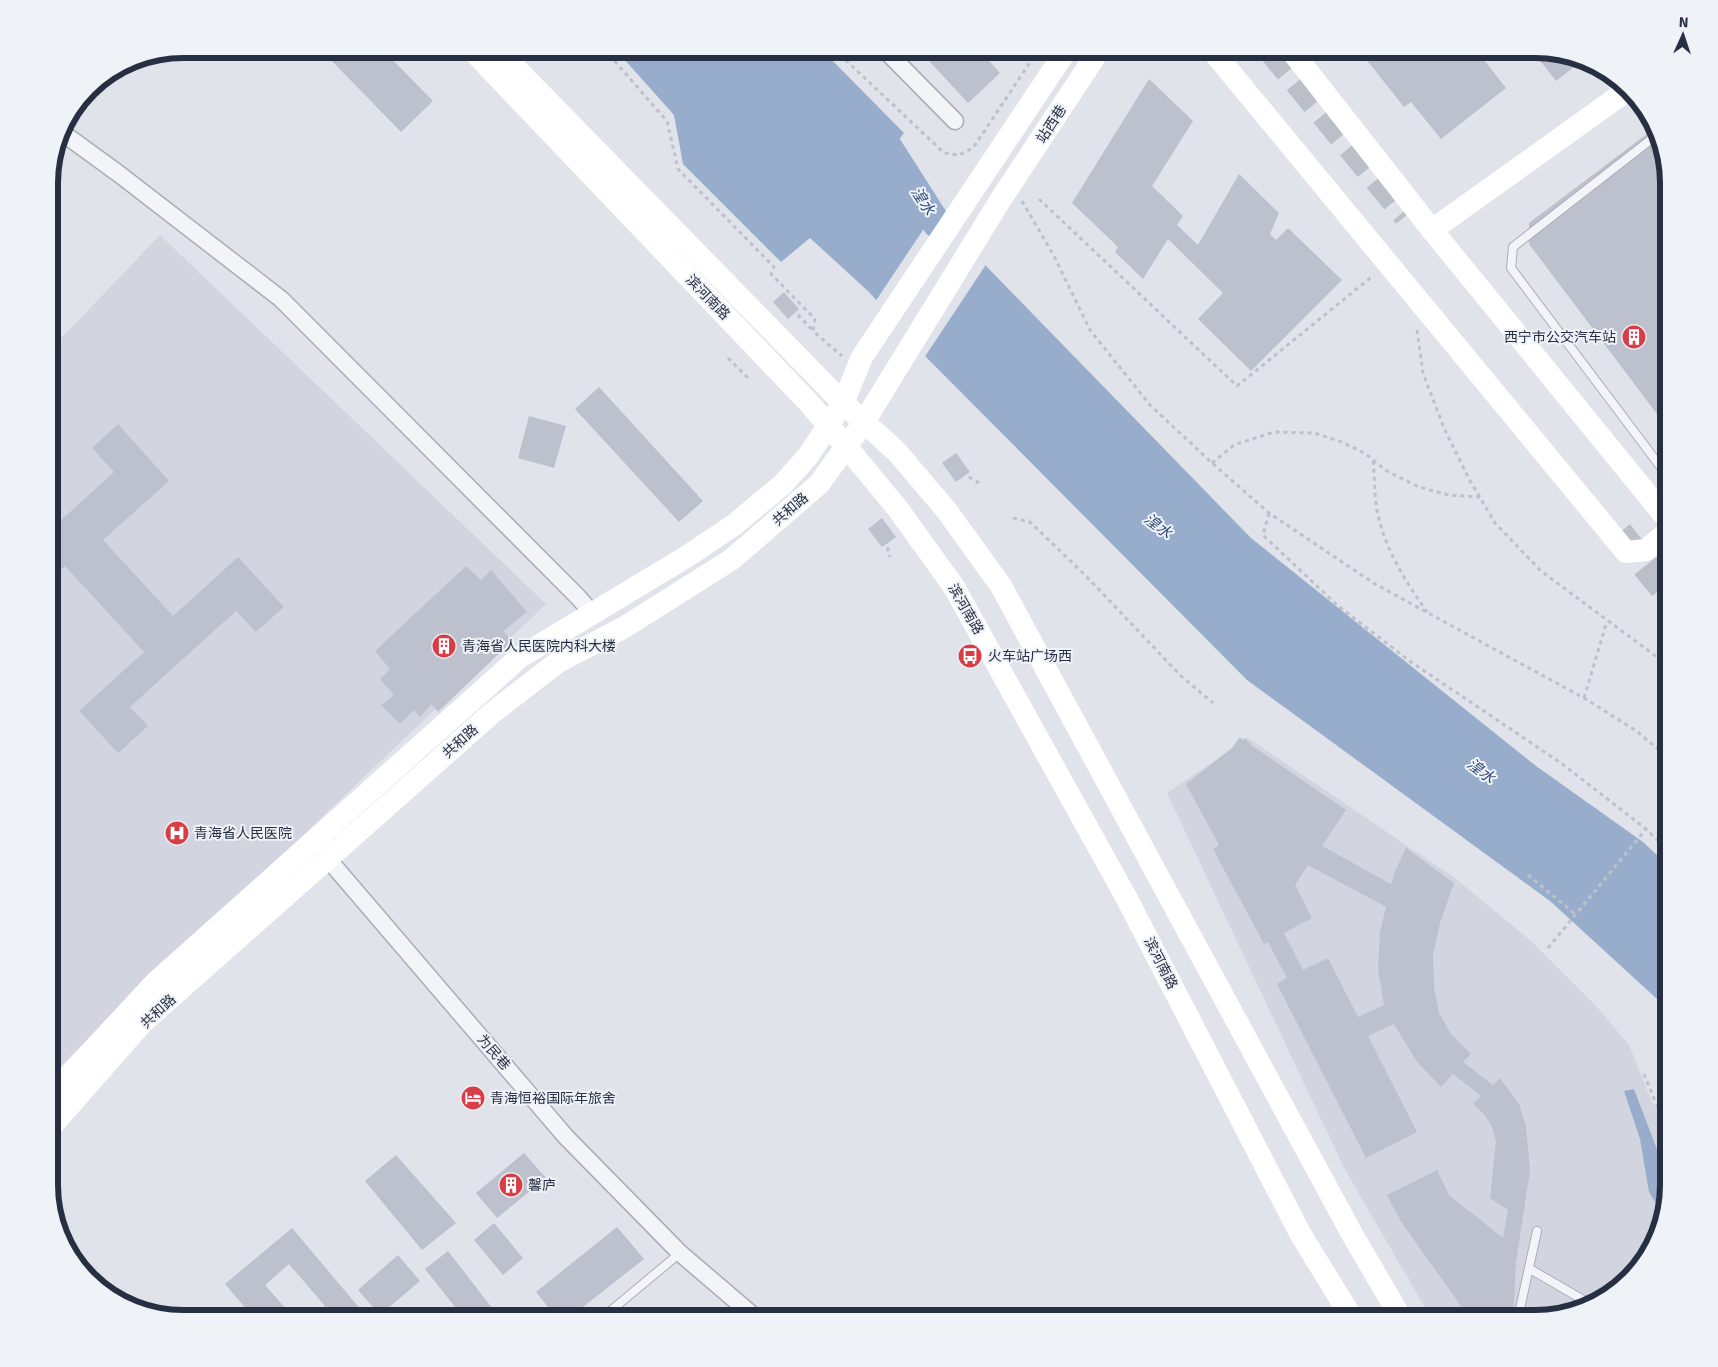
<svg xmlns="http://www.w3.org/2000/svg" width="1718" height="1367" font-family="Signika,'Noto Sans SC',sans-serif">
<style>
.built{fill:#d2d5df}
.water{fill:#98adcc}
.pier{fill:#e0e3ea}
.lines{fill:none;stroke-linecap:round;stroke-linejoin:round}
.river{stroke:#98adcc;stroke-width:29}
.building{fill:#bdc1cd;fill-rule:evenodd}
.highway-tunnel{stroke:#bbbfc8;stroke-width:28;stroke-dasharray:28 14;stroke-linecap:butt}
.lane-casing{stroke:#a8adb8;stroke-width:10}
.street-casing{stroke:#a8adb8;stroke-width:19}
.path{stroke:#bec1c9;stroke-width:3;stroke-dasharray:4 4;stroke-linecap:butt}
.lane{stroke:#f3f4f8;stroke-width:8}
.street{stroke:#f3f4f8;stroke-width:16}
.secondary{stroke:#fff;stroke-width:22}
.labels{text-anchor:middle;stroke-width:4;stroke-linejoin:round;paint-order:stroke}
.street-label{font-size:14px;fill:#272f42;stroke:#eff2f7}
.poi-label{font-size:14px;fill:#272f42;stroke:#eff2f7;text-anchor:start}
.water-label{font-size:15px;font-style:italic;fill:#2e4979;stroke:#eff2f7}
.rim{fill:none;stroke:#272f42;stroke-width:6}
</style>
<rect width="100%" height="100%" fill="#e0e3ea"/>
<g class="built">
<polygon points="160,235 546,604 57,1069 49,1061 49,351"/>
<polygon points="1248,738 1455,878 1531,941 1597,1007 1629,1045 1653,1104 1669,1131 1669,1185 1659,1235 1636,1272 1594,1305 1535,1318 1431,1318 1344,1168 1167,793"/>
</g>
<g class="water">
<polygon points="615,49 821,49 904,133 885,158 989,269 1251,538 1536,766 1643,842 1669,866 1669,1010 1550,901 1247,680 927,358 869,292 810,238 781,262 683,164 674,115"/>
<polygon points="1634,1089 1658,1152 1669,1170 1669,1185 1663,1215 1649,1192 1640,1139 1624,1091"/>
</g>
<polygon class="pier" points="937,209 987,263 924,358 875,302"/>
<g class="lines">
<polyline class="river" points="866,121 884,141 937,224"/>
</g>
<g class="building">
<polygon points="335,49 382,49 433,101 401,132 327,56"/>
<polygon points="918,49 978,49 1000,73 968,103"/>
<polygon points="1358,49 1479,49 1477,51 1506,88 1441,139 1411,102 1404,107"/>
<polygon points="1531,49 1579,56 1584,59 1556,81"/>
<polygon points="1149,79 1193,121 1152,186 1183,216 1177,225 1198,245 1239,174 1279,213 1270,234 1276,240 1288,228 1342,280 1251,371 1198,319 1223,293 1168,239 1143,279 1115,252 1118,247 1072,203"/>
<polygon points="1656,127 1669,183 1669,430 1529,244 1529,223"/>
<polygon points="784,292 799,309 788,319 773,302"/>
<polygon points="599,387 703,501 679,522 575,409"/>
<polygon points="529,416 566,426 554,468 518,458"/>
<polygon points="118,424 169,481 103,540 173,616 238,557 284,607 256,632 236,611 130,707 148,726 118,753 79,711 144,652 65,566 49,580 49,531 114,472 92,448"/>
<polygon points="956,453 970,472 956,482 942,463"/>
<polygon points="882,518 896,537 882,547 868,529"/>
<polygon points="466,566 481,580 491,570 527,612 503,631 512,641 438,712 431,704 420,717 414,710 400,724 381,705 394,695 380,679 390,669 375,651"/>
<path d="M1240,737L1243,740L1245,738L1251,745L1346,810L1322,846L1391,884L1396,869L1406,848L1454,883L1440,923L1433,955L1434,987L1439,1013L1451,1034L1471,1054L1463,1062L1493,1085L1500,1078L1519,1104L1526,1126L1530,1171L1516,1262L1513,1318H1471L1468,1316L1400,1220L1387,1195L1437,1170L1449,1195L1503,1238L1508,1210L1490,1198L1496,1141L1492,1127L1484,1114L1473,1104L1481,1096L1453,1074L1441,1087L1417,1062L1394,1024L1368,1036L1417,1132L1366,1158L1277,984L1287,978L1268,942L1264,944L1213,849L1219,845L1186,784L1232,748ZM1308,865L1386,907L1380,932L1378,970L1384,1005L1358,1017L1328,958L1303,970L1284,933L1312,918L1295,885Z"/>
<polygon points="524,1153 546,1178 497,1218 476,1193"/>
<polygon points="396,1155 456,1223 422,1250 365,1181"/>
<polygon points="494,1223 523,1258 503,1275 474,1240"/>
<polygon points="617,1227 644,1259 569,1318 557,1318 536,1292"/>
<polygon points="292,1228 362,1311 353,1318 310,1318 325,1306 289,1264 265,1285 294,1318 254,1318 225,1284"/>
<polygon points="448,1251 499,1317 498,1318 452,1318 459,1312 425,1269"/>
<polygon points="398,1255 420,1281 380,1315 358,1290"/>
</g>
<g class="lines">
<g class="highway-tunnel">
<polyline points="1271,49 1407,215"/>
<polyline points="1619,533 1669,595"/>
</g>
<defs>
<g id="lane">
<polyline points="1658,134 1513,247 1511,268 1669,478"/>
<polyline points="1530,1269 1592,1305"/>
<polyline points="602,1318 680,1253"/>
<polyline points="1518,1318 1537,1231"/>
</g>
<g id="street">
<polyline points="884,49 955,121"/>
<polyline points="60,131 119,174 281,299 578,597 592,613"/>
<polyline points="328,859 566,1137 680,1253 756,1318"/>
</g>
</defs>
<use href="#lane" class="lane-casing"/>
<use href="#street" class="street-casing"/>
<g class="path">
<polyline points="604,49 667,121 678,169 774,267 771,274 815,319 813,331 842,356"/>
<polyline points="834,49 944,153 959,155 973,148 1039,49"/>
<polyline points="1039,199 1237,386 1374,275"/>
<polyline points="1022,201 1054,256 1090,330 1150,405 1212,463 1269,513 1375,584 1584,698 1638,732 1669,759"/>
<polyline points="787,303 813,331"/>
<polyline points="1417,330 1423,373 1444,428 1469,479 1495,523 1541,571 1669,666"/>
<polyline points="728,358 750,380"/>
<path d="M1373,461C1375,478 1374,498 1378,515C1386,551 1406,582 1427,612"/>
<polyline points="1212,463 1234,445 1274,432 1314,433 1342,442 1366,454 1385,470 1419,487 1449,495 1480,497"/>
<polyline points="955,469 979,483"/>
<polyline points="1269,513 1263,535 1337,605 1411,662 1561,763 1646,829 1669,851"/>
<polyline points="1013,518 1030,522 1086,576 1181,676 1213,703"/>
<polyline points="883,532 890,557"/>
<polyline points="1666,567 1669,571"/>
<polyline points="1665,662 1669,655"/>
<polyline points="1584,698 1607,621"/>
<polyline points="1528,875 1575,914"/>
<polyline points="1548,948 1646,829"/>
<polyline points="1644,1074 1669,1135"/>
</g>
<use href="#lane" class="lane"/>
<use href="#street" class="street"/>
<g class="secondary">
<polyline points="471,49 809,403 846,446 898,509 954,587 1126,897 1301,1235 1352,1318"/>
<polyline points="497,49 843,403 897,452 947,511 1001,586 1352,1234 1401,1318"/>
<polyline points="1211,49 1626,552 1646,550 1669,531"/>
<polyline points="1290,49 1432,230 1669,521"/>
<polyline points="1432,230 1629,89"/>
<polyline points="49,1097 156,982 520,657 686,557 734,525 783,484 808,456 843,403 862,357 1067,49"/>
<polyline points="49,1129 142,1023 492,713 558,662 623,628 731,560 819,484 864,422 1001,199 1100,49"/>
</g>
</g>
<defs>
<symbol id="building-disc" viewBox="-11 -11 22 22"><circle r="9.5" fill="#d83c45" stroke="#eff2f7"/><path d="M-4-6H4V6H1V3H-1V6H-4ZM-2.5-4.3h1.7v1.8h-1.7ZM.8-4.3h1.7v1.8H.8ZM-2.5-1h1.7V.8h-1.7ZM.8-1h1.7V.8H.8Z" fill="#fff"/></symbol>
<symbol id="bus-disc" viewBox="-11 -11 22 22"><circle r="9.5" fill="#d83c45" stroke="#eff2f7"/><path d="M-5-6H5V4H4V6H2V4H-2V6H-4V4H-5ZM-3.5-4V0h7V-4ZM-3.5 1.2v1.5H-2V1.2ZM2 1.2v1.5H3.5V1.2Z" fill="#fff"/></symbol>
<symbol id="hospital-disc" viewBox="-11 -11 22 22"><circle r="9.5" fill="#d83c45" stroke="#eff2f7"/><path d="M-5-5h3v3.5h4V-5h3V5h-3V1.5h-4V5h-3Z" fill="#fff"/></symbol>
<symbol id="hotel-disc" viewBox="-11 -11 22 22"><circle r="9.5" fill="#d83c45" stroke="#eff2f7"/><path d="M-6-4.5h1.5V1H6V5H4.5V3h-9V5H-6ZM-4 0a1.8 1.8 0 1 1 3.6 0ZM.5 0V-2.5h3Q6-2.5 6 0Z" fill="#fff"/></symbol>
</defs>
<g fill-rule="evenodd">
<use href="#building-disc" x="1620" y="323" width="28" height="28"/>
<use href="#building-disc" x="430" y="632" width="28" height="28"/>
<use href="#bus-disc" x="956" y="642" width="28" height="28"/>
<use href="#hospital-disc" x="163" y="819" width="28" height="28"/>
<use href="#hotel-disc" x="459" y="1084" width="28" height="28"/>
<use href="#building-disc" x="497" y="1171" width="28" height="28"/>
</g>
<g class="labels">
<g class="street-label">
<text transform="translate(1051 124) rotate(-57)" y="5">站西巷</text>
<text transform="translate(708 297) rotate(46)" y="5">滨河南路</text>
<text transform="translate(790 509) rotate(-41)" y="5">共和路</text>
<text transform="translate(966 609) rotate(60)" y="5">滨河南路</text>
<text transform="translate(460 741) rotate(-42)" y="5">共和路</text>
<text transform="translate(1161 963) rotate(63)" y="5">滨河南路</text>
<text transform="translate(158 1011) rotate(-43)" y="5">共和路</text>
<text transform="translate(494 1052) rotate(49)" y="5">为民巷</text>
</g>
<g class="poi-label">
<text x="1616" y="342" text-anchor="end">西宁市公交汽车站</text>
<text x="462" y="651">青海省人民医院内科大楼</text>
<text x="988" y="661">火车站广场西</text>
<text x="194" y="838">青海省人民医院</text>
<text x="490" y="1103">青海恒裕国际年旅舍</text>
<text x="528" y="1190">馨庐</text>
</g>
<g class="water-label">
<text transform="translate(923 201) rotate(57)" y="5">湟水</text>
<text transform="translate(1158 526) rotate(37)" y="5">湟水</text>
<text transform="translate(1481 771) rotate(37)" y="5">湟水</text>
</g>
</g>
<path d="M0 0H1718V1367H0ZM183 58H1535A125 125 0 0 1 1660 183V1185A125 125 0 0 1 1535 1310H183A125 125 0 0 1 58 1185V183A125 125 0 0 1 183 58Z" fill="#eff2f7" fill-rule="evenodd"/>
<path class="rim" d="M183 58H1535A125 125 0 0 1 1660 183V1185A125 125 0 0 1 1535 1310H183A125 125 0 0 1 58 1185V183A125 125 0 0 1 183 58Z"/>
<g transform="translate(1683 35) rotate(3)" stroke="#eff2f7" stroke-width="4" paint-order="stroke">
<path d="M0-4L9 19L0 12L-9 19Z" fill="#272f42"/>
<text y="-8" font-size="14" font-weight="bold" text-anchor="middle" fill="#272f42">N</text>
</g>
</svg>
